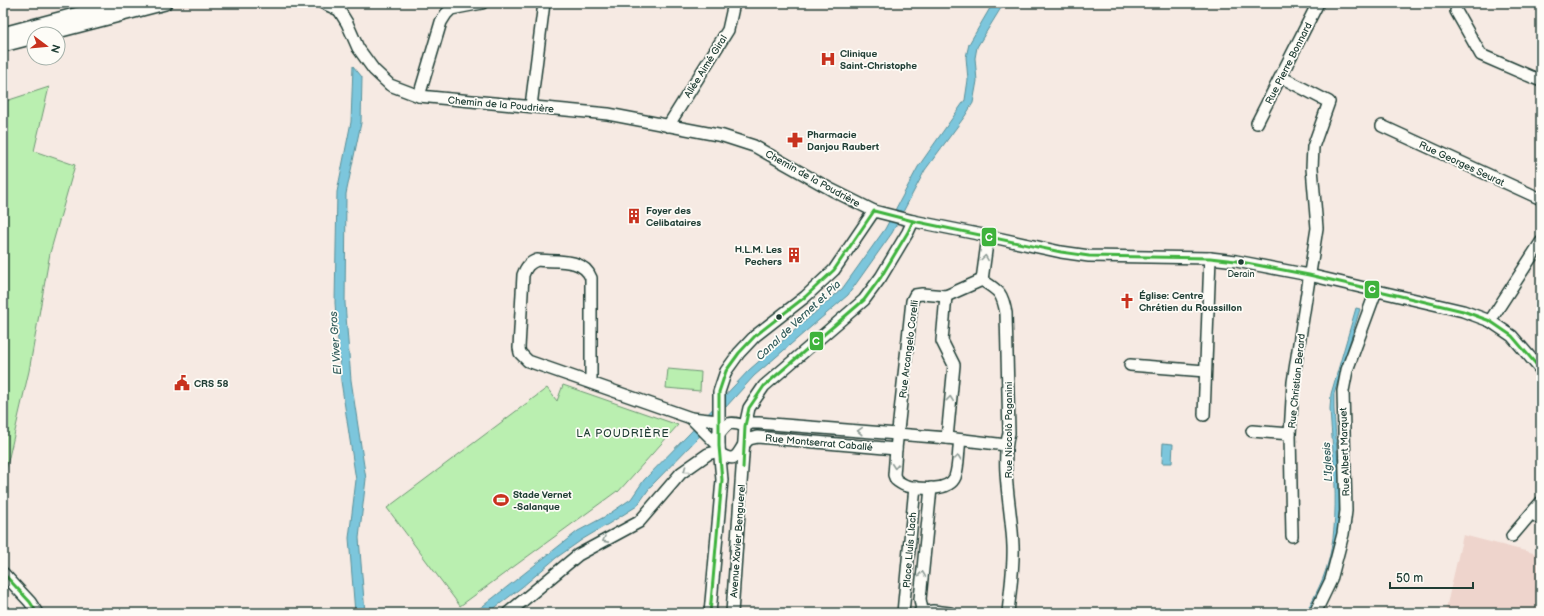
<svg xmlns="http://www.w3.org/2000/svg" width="1544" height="616" font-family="'Balsamiq Sans',sans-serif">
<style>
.built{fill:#eed4cc}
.green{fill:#baefb0;stroke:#6c9672}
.water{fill:#7cc6dc;stroke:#578f99}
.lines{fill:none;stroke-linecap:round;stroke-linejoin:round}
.stream{stroke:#578f99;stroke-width:3.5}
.minor-casing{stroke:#1f3d34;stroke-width:14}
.tertiary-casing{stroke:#1f3d34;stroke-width:16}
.minor{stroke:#fdfcf7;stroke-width:11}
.tertiary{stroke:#fdfcf7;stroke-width:13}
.bus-1-casing{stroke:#fdfcf7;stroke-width:6}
.bus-1{stroke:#3eb33c;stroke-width:3}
.oneway{stroke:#8e9c96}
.bus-dot{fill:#1f3d34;stroke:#fdfcf7;stroke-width:1.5}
.labels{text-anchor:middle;stroke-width:3.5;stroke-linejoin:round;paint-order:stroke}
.bus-label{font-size:9px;fill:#1f3d34;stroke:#fdfcf7}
.poi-label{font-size:10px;font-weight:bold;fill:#1f3d34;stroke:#fdfcf7;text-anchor:start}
.street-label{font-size:10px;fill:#1f3d34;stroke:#fdfcf7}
.water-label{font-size:11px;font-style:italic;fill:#365f5e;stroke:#fdfcf7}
.neighbourhood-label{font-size:11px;letter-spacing:1px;fill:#1f3d34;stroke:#fdfcf7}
.line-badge{stroke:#fdfcf7;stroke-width:1.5}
.badge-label{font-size:11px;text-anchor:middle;font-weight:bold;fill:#fff}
</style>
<rect width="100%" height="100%" fill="#f6eae3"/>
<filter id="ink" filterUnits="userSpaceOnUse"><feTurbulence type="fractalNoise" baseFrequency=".025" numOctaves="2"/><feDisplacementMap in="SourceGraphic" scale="8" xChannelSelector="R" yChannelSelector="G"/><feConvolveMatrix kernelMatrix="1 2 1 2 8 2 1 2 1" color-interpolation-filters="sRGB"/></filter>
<g filter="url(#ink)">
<polygon class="built" points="1463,535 1541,555 1541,613 1445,613"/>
<g class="green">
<polygon points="49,87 34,151 75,165 50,253 29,371 3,483 3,102"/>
<polygon points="668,369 701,372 700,391 666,388"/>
<polygon points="563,385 678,425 618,492 617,491 460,606 387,508 547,388 557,401"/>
</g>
<g class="water">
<polygon points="993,3 1004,3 977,47 975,58 977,81 973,103 965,116 925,170 892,233 848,295 754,376 696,440 651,486 637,506 610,523 583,539 556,558 522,587 488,613 474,613 578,531 606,516 631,499 644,480 689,434 749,370 842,289 885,229 918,167 965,100 968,80 966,57 969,44"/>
<polygon points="353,66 362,77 361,123 346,194 345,303 351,380 366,479 359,538 365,613 355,613 349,538 356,480 341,381 335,303 337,192 351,122"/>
<path d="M1356,308L1360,309L1334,394V409C1337,464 1347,524 1327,578C1323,590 1316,602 1309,613H1305C1312,602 1318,590 1323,578C1343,528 1333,461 1330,409L1331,394Z"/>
<polygon points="1163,443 1173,444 1172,463 1162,463"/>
</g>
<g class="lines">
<polyline class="stream" points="1446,5 1450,3"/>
<defs>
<g id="minor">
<polyline points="323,3 339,10"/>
<polyline points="337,3 339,10 347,23 358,48 374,70 390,85 419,96 608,114 723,136 754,146 832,190 874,211 913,221 988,236 1061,252 1089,256 1210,258 1236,261 1309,275 1463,311 1490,321 1512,336 1541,370"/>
<polyline points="1456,11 1481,55 1541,81"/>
<polyline points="1281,77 1329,102 1313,147 1312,168 1317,228 1293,382 1290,434 1292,536"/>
<polyline points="419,96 441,22 446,14 451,9 482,3"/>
<polyline points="531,106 544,3"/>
<polyline points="1257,123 1318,3"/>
<polyline points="668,126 728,30 734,3"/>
<polyline points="1382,126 1541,199"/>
<path d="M982,280C999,291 1002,292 1006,313L1009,433C1000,466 1012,511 1013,546C1014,568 1010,591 1008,613"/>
<polyline points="982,280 988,236"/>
<polyline points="946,296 942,341 954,365 947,438"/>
<polyline points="1490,321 1541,242"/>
<polyline points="1130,365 1205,371"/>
<path d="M591,382V278C583,257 555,262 537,260C529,263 526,267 523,275L519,348L520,353L528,361L691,418L718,421"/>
<polyline points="1204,415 1210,258"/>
<polyline points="691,418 719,446"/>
<polyline points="1252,431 1290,434"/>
<path d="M718,435C728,422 729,421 745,426L751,423H759L947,438L1006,445"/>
<path d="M960,440C958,451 959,466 955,477C949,492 919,489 907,486C903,485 899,482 896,480L894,475L896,449L912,301L915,295L922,294L946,296L982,280"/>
<path d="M719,453C739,466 737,450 748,440C750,438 754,438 757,437L896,449"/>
<polyline points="1541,502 1535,509 1536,516 1541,519"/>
<polyline points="1512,536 1535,509"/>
<polyline points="3,573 30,602 37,613"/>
<polyline points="925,612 922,610 920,599 931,488"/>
<polyline points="508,613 578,555 639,522 681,473 708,454 719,451"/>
<polyline points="710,613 722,480 719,446 719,392 726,371 739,353 755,336 805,297 834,270 874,211"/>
<polyline points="732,613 745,426 749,408 764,386 864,300 881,277 908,232 913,221"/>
<polyline points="903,613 915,487"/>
<polyline points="919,613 933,611 950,613"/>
<polyline points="1315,613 1331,580 1343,534 1346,511 1343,391 1347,370 1376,291"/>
</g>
<g id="tertiary">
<polyline points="3,34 82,13 130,3"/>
<polyline points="46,34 165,3"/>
<polyline points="3,45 34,37"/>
</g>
</defs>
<use href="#minor" class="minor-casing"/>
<use href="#tertiary" class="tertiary-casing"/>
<use href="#minor" class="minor"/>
<use href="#tertiary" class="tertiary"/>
<defs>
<g id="bus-1">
<polyline points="743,468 745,426 749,408 764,386 864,300 881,277 908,232 913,221"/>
<polyline points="3,573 30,602 37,613"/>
<polyline points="710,613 722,480 719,446 719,392 726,371 739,353 755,336 805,297 834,270 874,211 913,221 1061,252 1089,256 1210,258 1236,261 1309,275 1388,293 1463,311 1490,321 1512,336 1541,370"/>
</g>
</defs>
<use href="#bus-1" class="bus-1-casing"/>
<use href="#bus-1" class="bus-1"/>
</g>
<defs><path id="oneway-chevron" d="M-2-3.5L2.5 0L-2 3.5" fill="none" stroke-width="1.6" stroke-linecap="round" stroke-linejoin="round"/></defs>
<g class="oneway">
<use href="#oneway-chevron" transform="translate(985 258) rotate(-82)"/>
<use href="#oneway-chevron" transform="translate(950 399) rotate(-84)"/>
<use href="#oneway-chevron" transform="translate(860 431) rotate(-176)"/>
<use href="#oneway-chevron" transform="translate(958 458) rotate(-83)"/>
<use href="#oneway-chevron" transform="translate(895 466) rotate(95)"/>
<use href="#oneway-chevron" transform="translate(686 470) rotate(144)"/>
<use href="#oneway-chevron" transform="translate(605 540) rotate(151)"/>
<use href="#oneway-chevron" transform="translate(922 574) rotate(-84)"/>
</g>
</g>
<defs>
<symbol id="hospital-bare" viewBox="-9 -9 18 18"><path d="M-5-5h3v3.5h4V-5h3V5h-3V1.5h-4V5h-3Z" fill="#c8321e" stroke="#fdfcf7" stroke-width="2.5" paint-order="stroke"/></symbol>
<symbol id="pharmacy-bare" viewBox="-9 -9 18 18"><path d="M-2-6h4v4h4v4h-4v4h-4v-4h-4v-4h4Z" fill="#c8321e" stroke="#fdfcf7" stroke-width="2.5" paint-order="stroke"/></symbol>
<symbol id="building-bare" viewBox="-9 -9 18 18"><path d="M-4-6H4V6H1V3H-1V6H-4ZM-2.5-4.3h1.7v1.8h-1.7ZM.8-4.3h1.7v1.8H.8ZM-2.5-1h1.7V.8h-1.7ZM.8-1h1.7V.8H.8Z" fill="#c8321e" stroke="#fdfcf7" stroke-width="2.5" paint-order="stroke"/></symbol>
<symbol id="church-bare" viewBox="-9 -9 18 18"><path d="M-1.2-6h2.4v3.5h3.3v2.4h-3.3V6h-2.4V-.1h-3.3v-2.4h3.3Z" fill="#c8321e" stroke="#fdfcf7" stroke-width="2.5" paint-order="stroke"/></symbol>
<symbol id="civic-bare" viewBox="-9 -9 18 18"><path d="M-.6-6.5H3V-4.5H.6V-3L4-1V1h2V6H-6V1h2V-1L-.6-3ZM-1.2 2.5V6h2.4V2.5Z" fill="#c8321e" stroke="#fdfcf7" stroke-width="2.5" paint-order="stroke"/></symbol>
<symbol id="stadium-bare" viewBox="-9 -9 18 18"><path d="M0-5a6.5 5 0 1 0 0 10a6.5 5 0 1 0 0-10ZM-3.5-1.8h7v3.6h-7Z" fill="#c8321e" stroke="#fdfcf7" stroke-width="2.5" paint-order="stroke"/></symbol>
</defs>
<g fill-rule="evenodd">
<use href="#hospital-bare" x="817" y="48" width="22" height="22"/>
<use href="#pharmacy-bare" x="784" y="129" width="22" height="22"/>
<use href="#building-bare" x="623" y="205" width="22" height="22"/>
<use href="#building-bare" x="783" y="244" width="22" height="22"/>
<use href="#church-bare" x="1116" y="290" width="22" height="22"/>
<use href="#civic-bare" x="171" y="372" width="22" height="22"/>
<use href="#stadium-bare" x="490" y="489" width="22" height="22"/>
</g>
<g class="bus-dot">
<circle cx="1241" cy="262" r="3.5"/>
<circle cx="779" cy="317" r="3.5"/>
</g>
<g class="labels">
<g class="bus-label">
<text x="1241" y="277">Derain</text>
</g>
<g class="poi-label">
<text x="840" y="57">Clinique<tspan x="840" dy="12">Saint-Christophe</tspan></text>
<text x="807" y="138">Pharmacie<tspan x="807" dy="12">Danjou Raubert</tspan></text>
<text x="646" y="214">Foyer des<tspan x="646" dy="12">Celibataires</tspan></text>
<text x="782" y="253" text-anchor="end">H.L.M. Les<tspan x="782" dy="12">Pechers</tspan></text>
<text x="1139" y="299">Église: Centre<tspan x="1139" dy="12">Chrétien du Roussillon</tspan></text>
<text x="194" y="387">CRS 58</text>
<text x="513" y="498">Stade Vernet<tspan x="513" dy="12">-Salanque</tspan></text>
</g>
<g class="street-label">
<text transform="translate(1288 63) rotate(-63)" y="4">Rue Pierre Bonnard</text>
<text transform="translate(705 66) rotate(-58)" y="4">Allée Aimé Giral</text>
<text transform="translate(501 104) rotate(5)" y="4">Chemin de la Poudrière</text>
<text transform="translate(1462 163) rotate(25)" y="4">Rue Georges Seurat</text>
<text transform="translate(813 178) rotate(29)" y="4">Chemin de la Poudrière</text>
<text transform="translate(908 349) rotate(-83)" y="4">Rue Arcangelo Corelli</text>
<text transform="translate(1296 381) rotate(-84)" y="4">Rue Christian Berard</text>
<text transform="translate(1008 430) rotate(-90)" y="4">Rue Niccolò Paganini</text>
<text transform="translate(819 442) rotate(5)" y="4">Rue Montserrat Caballé</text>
<text transform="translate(1344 452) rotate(-92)" y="4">Rue Albert Marquet</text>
<text transform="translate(737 541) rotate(-86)" y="4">Avenue Xavier Benguerel</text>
<text transform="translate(909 550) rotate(-85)" y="4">Place Lluís Llach</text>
</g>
<g class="water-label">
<text transform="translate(798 320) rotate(-43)" y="4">Canal de Vernet et Pia</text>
<text transform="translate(335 343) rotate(-94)" y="4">El Viver Gros</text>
<text transform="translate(1327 462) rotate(-93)" y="4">L'Iglesis</text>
</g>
<g class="neighbourhood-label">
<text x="623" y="437">LA POUDRIÈRE</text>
</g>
</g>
<g class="line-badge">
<rect x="981" y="227" width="16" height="20" rx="4" fill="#3eb33c"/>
<rect x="1364" y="280" width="16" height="19" rx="4" fill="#3eb33c"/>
<rect x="809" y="331" width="15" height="20" rx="4" fill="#3eb33c"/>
</g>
<g class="badge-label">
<text x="989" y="241">C</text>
<text x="1372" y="293">C</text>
<text x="816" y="345">C</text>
</g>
<rect width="1544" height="616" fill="none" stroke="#fdfcf7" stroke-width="16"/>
<rect x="8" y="8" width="1528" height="600" fill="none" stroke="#1f3d34" stroke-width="1.5" filter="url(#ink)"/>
<g transform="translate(46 46) rotate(106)"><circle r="19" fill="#fdfcf7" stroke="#a4b0a9"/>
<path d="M0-3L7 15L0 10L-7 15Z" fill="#c8321e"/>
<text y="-6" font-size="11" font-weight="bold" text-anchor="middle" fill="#1f3d34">N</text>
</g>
<path d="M1390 582v6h83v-6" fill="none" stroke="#1f3d34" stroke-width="2"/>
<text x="1396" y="582" font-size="12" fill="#1f3d34" stroke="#fdfcf7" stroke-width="3" paint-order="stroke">50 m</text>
</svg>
